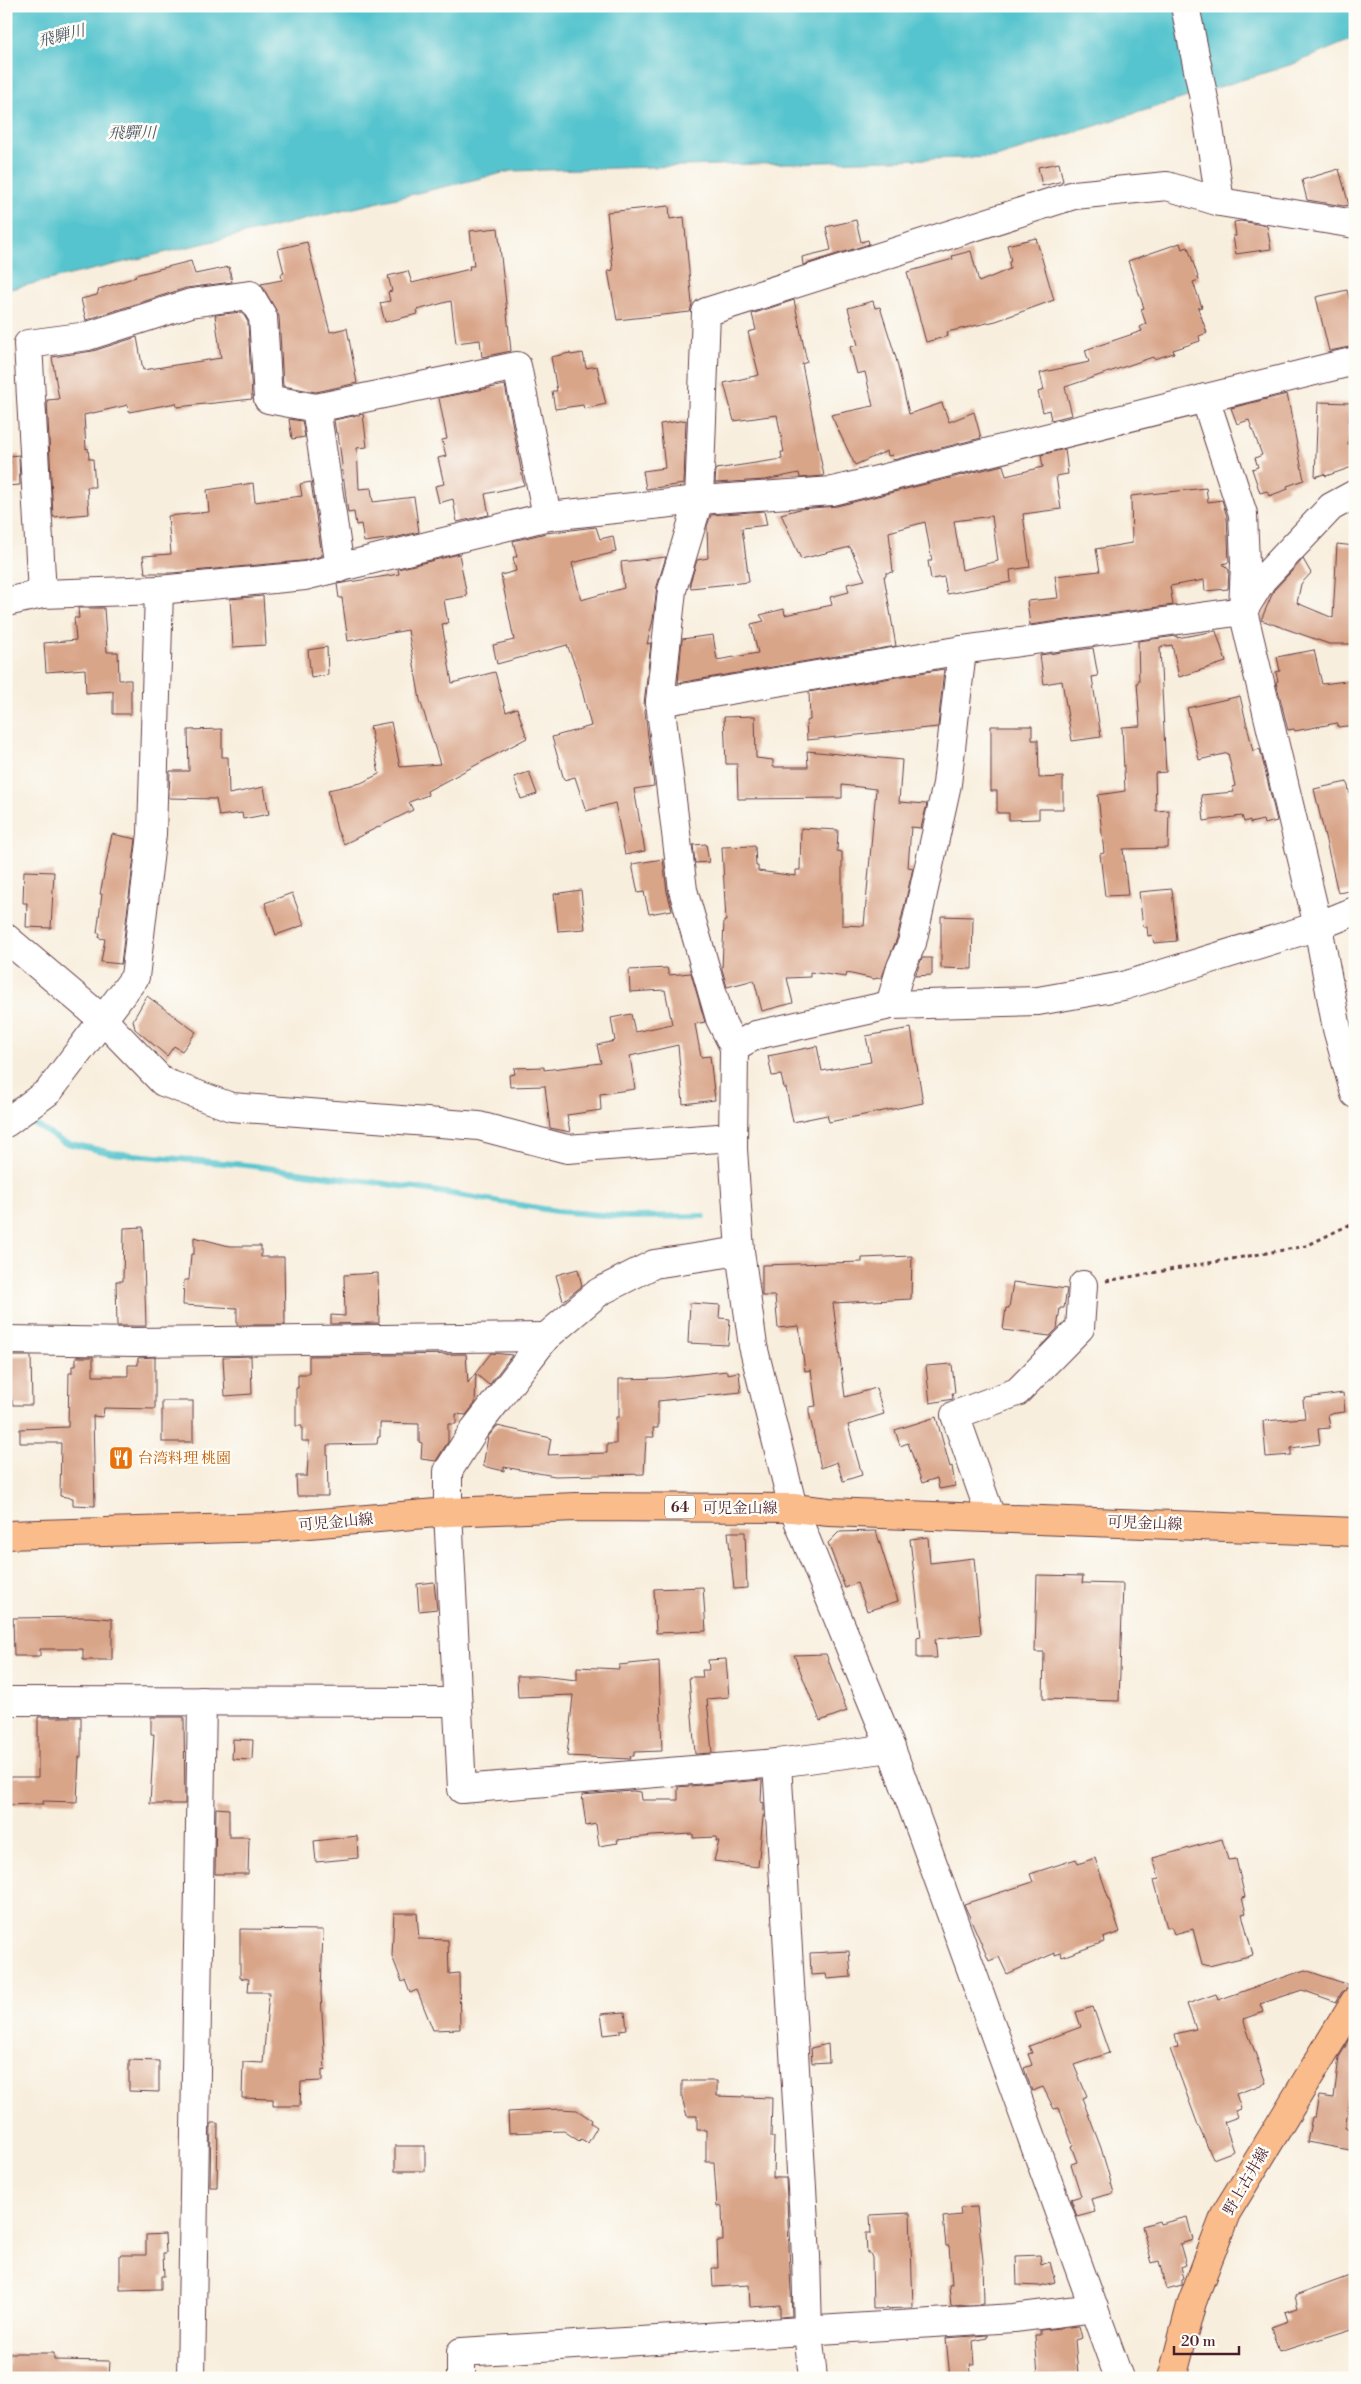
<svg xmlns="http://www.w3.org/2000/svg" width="1361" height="2384" font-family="'Libre Bodoni','Noto Serif JP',serif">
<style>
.water{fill:#57c4ce;stroke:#50727c}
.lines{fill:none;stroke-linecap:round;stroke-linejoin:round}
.stream{stroke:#57c4ce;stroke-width:6}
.building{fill:#d9a589;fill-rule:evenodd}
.minor-casing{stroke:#643e46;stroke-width:30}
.major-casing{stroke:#643e46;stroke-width:30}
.path{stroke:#643e46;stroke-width:3;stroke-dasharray:4 4;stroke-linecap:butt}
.minor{stroke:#fff;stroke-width:28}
.major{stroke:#f9bc8a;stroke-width:28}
.labels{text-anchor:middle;stroke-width:5;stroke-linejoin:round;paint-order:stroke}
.shield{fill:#fdfcf7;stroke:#806168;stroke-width:1}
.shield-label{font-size:14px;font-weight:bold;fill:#4a1f2b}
.food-label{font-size:15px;fill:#c56008;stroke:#fdfcf7;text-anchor:start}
.street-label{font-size:15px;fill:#4a1f2b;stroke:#fdfcf7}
.water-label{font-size:16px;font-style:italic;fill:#4f5964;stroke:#fdfcf7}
</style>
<rect width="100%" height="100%" fill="#fdfcf7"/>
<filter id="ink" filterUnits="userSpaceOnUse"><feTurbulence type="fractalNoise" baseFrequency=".02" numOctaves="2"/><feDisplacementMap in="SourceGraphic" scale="10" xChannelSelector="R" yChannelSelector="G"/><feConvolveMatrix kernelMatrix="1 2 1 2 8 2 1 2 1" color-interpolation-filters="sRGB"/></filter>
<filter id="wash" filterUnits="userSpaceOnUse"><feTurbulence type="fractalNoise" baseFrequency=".0096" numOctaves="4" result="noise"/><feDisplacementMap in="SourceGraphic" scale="20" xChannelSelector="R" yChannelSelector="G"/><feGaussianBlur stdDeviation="1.12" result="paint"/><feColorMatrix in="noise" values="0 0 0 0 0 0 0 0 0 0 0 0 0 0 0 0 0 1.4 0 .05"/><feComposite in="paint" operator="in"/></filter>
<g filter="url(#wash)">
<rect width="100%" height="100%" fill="#f8eedd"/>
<polygon class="water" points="6,6 1355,6 1355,38 1296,63 996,157 511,171 6,290"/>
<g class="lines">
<polyline class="stream" points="24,1118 63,1142 112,1153 246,1165 415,1188 556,1211 624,1217 703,1216"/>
</g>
<g id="blocks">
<g class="building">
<polygon points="1059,163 1063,181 1042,186 1038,167"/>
<polygon points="1339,169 1349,205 1344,206 1307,200 1302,180"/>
<polygon points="669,206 670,219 684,217 692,304 690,312 617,320 608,271 613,270 607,212"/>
<polygon points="856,220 861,242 868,240 869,244 803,265 802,257 831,250 826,227"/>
<polygon points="1241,221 1267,226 1271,249 1236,254 1233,236 1236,236 1234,222"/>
<polygon points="498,228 511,351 482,357 480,340 456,343 451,301 417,310 418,314 385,322 380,303 390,301 388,292 392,291 388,276 408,271 412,283 470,269 469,266 474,266 470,231"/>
<polygon points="1036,238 1054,300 996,321 947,332 948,336 926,342 907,272 953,259 952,256 971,251 979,282 1010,269 1009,262 1011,261 1007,245"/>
<polygon points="307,242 330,332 347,328 357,383 316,392 283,386 279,316 261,284 282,280 281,274 284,273 278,249"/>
<polygon points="1180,243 1182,249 1188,247 1199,280 1193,282 1202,307 1198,308 1207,333 1199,336 1200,341 1173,350 1174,353 1154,359 1153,357 1065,387 1072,415 1051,420 1049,410 1043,412 1038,392 1044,390 1040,373 1089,362 1085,350 1142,331 1140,327 1146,324 1141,309 1144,308 1128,261"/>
<polygon points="191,261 195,274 229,267 232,282 186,288 86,320 81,299 97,295 99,289 136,277 135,275"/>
<polygon points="1347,290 1355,322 1355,346 1329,351 1316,297"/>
<polygon points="794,300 807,362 802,364 824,476 800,478 799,473 765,480 715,483 716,469 782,459 781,452 784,452 777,415 734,421 724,383 759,375 748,332 756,330 752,314"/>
<polygon points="873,301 875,308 880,307 896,358 909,414 942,403 949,422 974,412 981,438 893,460 892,455 888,456 887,451 855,465 831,415 873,406 865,372 857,374 850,347 858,345 848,308"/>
<polygon points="242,312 248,322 252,399 177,407 176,403 129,412 128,405 84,415 86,449 88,448 89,459 93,459 95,487 87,487 89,514 53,517 47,400 59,399 52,357 93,351 137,337 143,370 221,358 215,315"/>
<polygon points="570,353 571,355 583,353 586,368 597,366 606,404 584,409 583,405 555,409 552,391 557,391 551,357"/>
<polygon points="505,385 524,485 485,494 489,515 457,522 453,499 439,503 435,486 444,484 438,458 446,456 442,440 447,439 439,398"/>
<polygon points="1287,394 1304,480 1287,486 1288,489 1269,496 1267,491 1260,493 1252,469 1258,467 1255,458 1262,455 1249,420 1237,424 1231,408"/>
<polygon points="1318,402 1350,403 1348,444 1355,446 1355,466 1326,476 1324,474 1315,477"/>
<polygon points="363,414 367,447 357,448 359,489 371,488 373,502 414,497 419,532 394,538 364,542 361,524 356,525 354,512 348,513 338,433 336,433 334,420"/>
<polygon points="289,419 302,421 305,437 292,439"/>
<polygon points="686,420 684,484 646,489 643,471 665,468 660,424"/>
<path d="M1065,449L1068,474L1056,476L1061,509L1023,514L1030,567L1010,570L1011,582L947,594L944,577L931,579L928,561H932L925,522L889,532L893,572L886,573V576H884L896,646L678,683L682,639L713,635L717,660L758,653L751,624L764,621L760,615L784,609L785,615L832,605L830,597L849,592L847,584L865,580L850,547L801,559L781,514L800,509L837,506L1003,465L1006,476L1043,467L1041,455ZM992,516L998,561L962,570L954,521Z"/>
<polygon points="19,455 20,485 6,486 6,464 11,464 10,456"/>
<polygon points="311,482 322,556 302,561 172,573 145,573 143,556 171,554 168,516 209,512 207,490 253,483 255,502 302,496 300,484"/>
<polygon points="1206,488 1208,502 1222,500 1227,517 1229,562 1223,564 1229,570 1228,589 1205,591 1204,580 1170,586 1173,605 1030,625 1027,601 1058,598 1055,576 1100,571 1096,549 1132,543 1131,496"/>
<polygon points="764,511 767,525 742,528 749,582 691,588 690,583 697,560 708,558 707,526 711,515"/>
<polygon points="596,527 600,539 613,536 616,552 572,563 581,600 624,588 621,562 666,557 657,586 653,620 647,644 651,643 644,704 654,786 634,789 645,851 625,855 615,803 586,811 575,777 564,780 552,737 591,726 577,670 567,645 497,664 493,645 514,640 501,575 516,571 513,557 517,557 513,541 546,533"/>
<polygon points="1337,544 1355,546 1355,644 1329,644 1261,620 1274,590 1303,559 1311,573 1301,584 1297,603 1333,618"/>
<polygon points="459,554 467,596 444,600 448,623 442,624 452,683 495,672 506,712 517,708 527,738 427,791 428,795 409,802 413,810 344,844 337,830 328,790 361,783 379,774 370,726 391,722 400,767 440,764 420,700 408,630 348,641 342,598 339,598 337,584 399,574 398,569"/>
<polygon points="263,596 266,645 233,647 230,599"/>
<polygon points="78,608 104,608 107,652 118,652 119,680 131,680 131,714 113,714 113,691 86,693 85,669 46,672 44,643 76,640 74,618 79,618"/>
<polygon points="1216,631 1226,662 1179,677 1172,645 1160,647 1166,772 1155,773 1156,811 1169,810 1168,848 1123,849 1128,895 1105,896 1100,854 1104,853 1098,795 1125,791 1122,727 1140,726 1137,682 1139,682 1138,641 1177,636 1177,638"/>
<polygon points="327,647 328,675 311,678 308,650"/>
<polygon points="1093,648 1098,676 1092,677 1101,737 1072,741 1062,681 1044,684 1040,655"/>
<polygon points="1314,650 1322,684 1355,680 1355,725 1338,727 1337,723 1295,731 1294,729 1288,730 1276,682 1278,681 1276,672 1280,671 1277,657"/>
<polygon points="944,669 938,727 807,740 806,721 810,720 809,692"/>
<polygon points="1240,696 1253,751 1260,749 1277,821 1264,824 1263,820 1250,823 1250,820 1244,822 1242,816 1204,821 1201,795 1234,792 1232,787 1235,786 1228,753 1199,760 1187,708"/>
<polygon points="755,716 756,758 773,760 773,767 808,767 807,751 902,760 899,802 927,804 921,828 911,827 908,867 913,868 897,938 882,977 874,979 847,973 846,977 810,972 810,977 787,978 793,1003 762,1011 754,980 727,987 722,969 724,921 726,921 722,847 755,846 756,866 758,866 758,871 796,876 796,870 800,870 801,828 838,830 837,851 842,852 842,925 864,926 876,789 842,785 842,798 738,799 737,764 726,764 724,717"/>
<polygon points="991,726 1032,726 1032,740 1038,740 1039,778 1063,777 1063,809 1039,809 1039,819 1009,820 1009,813 997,813 997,791 991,791"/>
<polygon points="222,729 222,757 228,757 229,794 264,787 269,814 243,819 242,813 219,816 216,799 169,798 170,771 189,771 188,730"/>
<polygon points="529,772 537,794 521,799 514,777"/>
<polygon points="1347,782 1355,816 1355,867 1349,869 1355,890 1338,893 1314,789"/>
<polygon points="112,834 136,839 121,964 101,962 105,939 99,938 100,933 97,933 102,894 100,894"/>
<polygon points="706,844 709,862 695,863 693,845"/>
<polygon points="663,859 667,892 672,910 649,914 644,892 638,893 632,864"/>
<polygon points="24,871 54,872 51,928 26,927 27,903 23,903"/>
<polygon points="1172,889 1177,941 1154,943 1152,935 1148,936 1147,927 1143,927 1139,892"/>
<polygon points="581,890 585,929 558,931 554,894"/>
<polygon points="292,893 304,925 276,935 265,903"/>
<polygon points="941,916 973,917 972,969 941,968"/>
<polygon points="922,958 932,958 932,975 915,976"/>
<polygon points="667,968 669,975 691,973 705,1022 695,1024 701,1057 710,1056 715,1100 683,1104 678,1045 630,1056 635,1089 600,1094 601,1110 567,1115 570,1132 550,1128 545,1086 510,1087 509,1075 515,1074 514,1068 544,1067 544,1070 601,1063 597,1045 615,1041 611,1018 631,1014 635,1032 672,1024 665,990 630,992 629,970"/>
<polygon points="147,996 196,1032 182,1051 174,1046 167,1056 135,1029 133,1020"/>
<polygon points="911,1028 923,1103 829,1122 827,1115 793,1122 786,1088 784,1088 781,1075 772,1076 768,1056 817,1046 822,1071 871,1062 866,1036"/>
<polygon points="143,1227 146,1326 117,1326 116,1281 123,1281 124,1228"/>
<polygon points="194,1237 229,1246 261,1246 261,1257 284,1257 285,1325 237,1325 237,1308 183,1305 184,1280 189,1280 191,1254 194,1254"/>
<polygon points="912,1256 911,1299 833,1303 845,1397 876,1388 884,1414 848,1425 862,1475 843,1481 837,1462 821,1468 809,1412 809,1407 816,1406 811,1370 805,1371 799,1326 778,1328 775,1296 762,1296 762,1265 862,1262 862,1258"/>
<polygon points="578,1269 582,1286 563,1301 556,1275"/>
<polygon points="378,1273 379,1323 331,1324 331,1315 345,1316 344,1275"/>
<polygon points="1013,1282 1067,1289 1064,1308 1060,1308 1057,1329 1050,1336 1003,1330 1006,1308 1009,1308"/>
<polygon points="690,1303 720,1305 719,1318 730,1319 728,1345 688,1343"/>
<polygon points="491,1353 512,1355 489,1385 476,1374 475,1404 466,1415 456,1414 456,1424 448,1424 448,1442 436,1461 421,1459 422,1443 419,1442 419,1424 380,1423 380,1437 378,1437 377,1444 327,1445 328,1496 297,1496 296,1476 307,1476 309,1441 302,1441 302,1426 296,1426 296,1388 298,1388 298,1374 309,1374 309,1356 466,1354 468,1383"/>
<polygon points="11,1356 31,1356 32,1405 13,1405 12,1400 6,1400 6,1366 11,1366"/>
<polygon points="251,1356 252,1394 225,1396 223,1357"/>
<polygon points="76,1357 93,1357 93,1376 128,1376 128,1365 138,1365 138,1358 155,1357 155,1409 104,1408 103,1417 93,1416 95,1506 73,1505 73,1498 60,1496 61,1443 20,1443 20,1429 68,1427 69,1373 72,1373 72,1366 76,1366"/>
<polygon points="952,1364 955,1393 952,1393 953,1399 930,1403 926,1366"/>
<polygon points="727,1371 727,1374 739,1372 741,1392 658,1401 658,1428 653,1428 654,1437 646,1437 644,1474 555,1476 504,1467 504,1471 483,1466 488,1437 497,1426 551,1438 548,1455 607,1453 607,1444 616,1444 616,1417 619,1417 619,1379 664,1378"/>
<polygon points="1343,1393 1345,1412 1328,1414 1330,1428 1318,1429 1320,1444 1291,1448 1291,1455 1266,1457 1263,1421 1305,1418 1303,1400 1306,1398"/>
<rect x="162" y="1401" width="31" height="41"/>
<polygon points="936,1417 950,1467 952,1466 955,1486 939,1489 937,1478 922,1483 908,1443 900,1446 895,1430"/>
<polygon points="876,1531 898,1601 867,1611 857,1583 845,1588 828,1543 839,1532"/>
<polygon points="728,1532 745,1532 747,1588 734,1589"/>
<polygon points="928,1537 930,1563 974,1558 981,1634 935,1639 937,1658 917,1658 917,1638 921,1637 910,1539"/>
<polygon points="1037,1575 1083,1576 1082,1583 1123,1584 1119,1701 1043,1699 1044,1652 1035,1652"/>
<polygon points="434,1582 437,1609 419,1611 417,1584"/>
<polygon points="703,1587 706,1631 656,1633 654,1589"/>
<polygon points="90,1617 112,1619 112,1660 83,1660 83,1649 40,1649 40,1656 14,1656 13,1618"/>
<polygon points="826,1654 847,1711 820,1721 794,1655"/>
<polygon points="726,1659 729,1697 707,1699 712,1753 695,1754 689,1677 703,1677 702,1670 709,1670 708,1660"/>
<polygon points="659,1661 662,1751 634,1752 634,1756 630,1756 631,1759 567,1756 573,1695 518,1697 517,1676 539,1676 577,1680 577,1667 619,1669 619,1665"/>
<polygon points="38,1717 81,1717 81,1757 79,1757 77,1802 43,1801 43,1804 35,1804 6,1805 6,1777 38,1777"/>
<polygon points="151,1717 184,1717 185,1804 150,1804 154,1734 151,1734"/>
<polygon points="233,1739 253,1740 252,1760 232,1759"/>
<polygon points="762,1780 761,1802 764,1803 764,1808 758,1867 714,1861 719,1841 716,1841 717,1837 693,1838 693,1834 652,1836 617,1840 618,1843 599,1846 596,1824 586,1826 582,1795 632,1791 641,1792 642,1800 678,1800 678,1787"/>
<polygon points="216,1808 229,1809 229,1837 249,1837 248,1874 215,1874"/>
<polygon points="357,1836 358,1858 316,1862 314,1841"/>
<polygon points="1222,1839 1228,1860 1236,1859 1245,1897 1242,1898 1246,1913 1242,1914 1253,1955 1209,1966 1202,1964 1193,1929 1174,1934 1172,1927 1167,1928 1154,1880 1159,1879 1153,1858"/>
<polygon points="1095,1858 1120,1932 1103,1938 1104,1942 1062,1957 1061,1953 1055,1955 1055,1953 1007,1974 999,1957 989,1961 964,1904 1033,1882 1030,1874 1076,1859 1078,1864"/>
<polygon points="394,1913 417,1913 419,1939 448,1940 449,1974 459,1973 460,2029 433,2030 417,1990 410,1993 405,1980 402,1982 392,1956"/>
<polygon points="240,1929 323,1930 321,1993 325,2070 322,2069 322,2081 301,2082 300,2106 273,2106 273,2099 242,2098 243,2062 263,2063 269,1992 248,1992 249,1979 240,1978"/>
<polygon points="849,1951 851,1977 827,1979 826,1974 811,1975 810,1953"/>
<polygon points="1305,1970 1352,1986 1342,1992 1336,2002 1302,1990 1260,2004 1263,2012 1243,2019 1266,2083 1236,2094 1241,2109 1235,2111 1238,2117 1224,2122 1234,2151 1213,2159 1198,2125 1170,2049 1178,2047 1175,2034 1196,2029 1187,2004 1216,1994 1218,2000"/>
<polygon points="1093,2007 1109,2053 1074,2065 1087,2096 1082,2098 1101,2148 1114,2193 1091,2199 1095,2212 1077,2217 1071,2199 1081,2196 1071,2164 1077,2162 1071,2146 1073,2145 1059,2108 1054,2109 1043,2087 1032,2091 1024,2068 1032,2065 1028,2054 1032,2053 1029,2046 1081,2027 1076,2012"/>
<polygon points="625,2012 627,2029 620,2030 620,2033 604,2035 601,2014"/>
<polygon points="1355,2031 1355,2095 1351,2094 1345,2128 1355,2130 1355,2151 1307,2142 1312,2117 1315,2117 1319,2096 1334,2098 1339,2057"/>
<polygon points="828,2044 829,2062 812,2063 811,2048"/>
<polygon points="129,2060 159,2061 159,2092 129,2091"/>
<polygon points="682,2081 717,2081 717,2096 772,2098 771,2137 774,2137 773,2178 786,2178 792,2316 780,2317 780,2305 750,2307 749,2285 713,2287 712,2268 718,2268 717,2241 723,2241 722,2206 717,2207 714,2162 706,2162 706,2130 697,2130 697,2116 687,2116 682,2098"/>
<polygon points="560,2109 577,2110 592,2120 591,2123 597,2127 588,2143 581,2139 579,2141 564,2131 509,2133 508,2112"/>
<polygon points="211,2123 218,2123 217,2187 210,2187"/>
<rect x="395" y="2146" width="30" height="25"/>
<polygon points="977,2207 983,2260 984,2304 951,2306 949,2285 952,2284 949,2246 946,2246 943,2217 961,2215 960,2208"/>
<polygon points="910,2213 913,2308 873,2309 872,2258 870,2253 867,2253 866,2233 871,2233 870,2215"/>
<polygon points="1187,2217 1193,2240 1180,2244 1186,2265 1181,2267 1184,2278 1182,2279 1182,2285 1166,2289 1159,2261 1152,2263 1142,2226 1159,2221 1160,2224"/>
<polygon points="165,2234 166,2253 163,2253 164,2276 161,2276 161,2289 120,2290 120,2255 146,2255 146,2235"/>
<polygon points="1040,2255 1041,2265 1050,2262 1055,2282 1040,2286 1017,2285 1016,2256"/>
<polygon points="1355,2274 1355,2328 1279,2352 1271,2327 1288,2321 1285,2312 1298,2308 1295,2296"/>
<polygon points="1079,2326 1082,2338 1075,2340 1078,2374 1038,2376 1035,2335 1040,2335 1040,2330"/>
<polygon points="987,2335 987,2338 973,2341 975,2364 970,2364 972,2378 950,2378 946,2338"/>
<polygon points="10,2353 54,2353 54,2360 110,2361 109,2378 7,2378"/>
</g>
</g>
</g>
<g filter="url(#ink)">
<use href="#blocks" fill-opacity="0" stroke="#643e46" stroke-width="1"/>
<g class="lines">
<defs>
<g id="minor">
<polyline points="1185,6 1207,114 1220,202"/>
<polyline points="1205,398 1243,514 1245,563 1243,611 1318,926 1337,1029 1355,1094"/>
<polyline points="340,568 316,408 517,366 547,516"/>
<polyline points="42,594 28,344 88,336 191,303 250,295 263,317 268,399 316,408"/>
<polyline points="6,602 42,594 159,590 305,576 549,516 699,500 833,491 1355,361"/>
<polyline points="660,702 962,650 1243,611 1262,580 1331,507 1355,494"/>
<polyline points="6,938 102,1019 163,1082 231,1107 479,1126 567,1149 732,1137"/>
<polyline points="890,1005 901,967 912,943 947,784 962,650"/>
<polyline points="734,1047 756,1035 890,1005 1038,1001 1123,986 1318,926 1355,911"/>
<polyline points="6,1123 49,1091 135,977 152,834 159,590"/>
<polyline points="740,1251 654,1264 599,1292 546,1337 474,1430 448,1471 448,1512 462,1789 777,1763 891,1748"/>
<polyline points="6,1340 136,1342 546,1337"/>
<polyline points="991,1517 955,1415 1017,1392 1080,1328 1083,1285"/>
<polyline points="6,1701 457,1702"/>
<polyline points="777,1763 806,2256 808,2332 813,2378"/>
<polyline points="191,2378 202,1701"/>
<polyline points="461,2378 461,2352 1014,2318 1094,2308"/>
<polyline points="1119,2378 891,1748 793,1508 753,1346 740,1251 733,1149 734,1047 720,1019 683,890 660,702 672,590 699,500 706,312 1074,195 1167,186 1220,202 1355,224"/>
</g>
<g id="major">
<polyline points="6,1535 274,1527 448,1512 576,1507 793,1508 829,1512 1355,1532"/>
<polyline points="1172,2378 1192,2302 1226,2213 1355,2001"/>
</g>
</defs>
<use href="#minor" class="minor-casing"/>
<use href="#major" class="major-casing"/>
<polyline class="path" points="1106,1281 1306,1246 1355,1222"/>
<use href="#minor" class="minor"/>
<use href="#major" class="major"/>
</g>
</g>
<defs>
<symbol id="restaurant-square" viewBox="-11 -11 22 22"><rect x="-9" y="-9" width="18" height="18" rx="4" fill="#e8710a" stroke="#fdfcf7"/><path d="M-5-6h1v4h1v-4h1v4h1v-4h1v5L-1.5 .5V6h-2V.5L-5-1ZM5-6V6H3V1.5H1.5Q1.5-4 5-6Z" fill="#fff"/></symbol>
</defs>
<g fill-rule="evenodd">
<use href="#restaurant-square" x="107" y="1444" width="28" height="28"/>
</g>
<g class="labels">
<rect class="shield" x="665" y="1495.5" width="30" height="23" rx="4"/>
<g class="shield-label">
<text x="680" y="1512">64</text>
</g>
<g class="food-label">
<text x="138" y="1463">台湾料理 桃園</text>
</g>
<g class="street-label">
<text x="740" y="1513">可児金山線</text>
<text transform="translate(336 1522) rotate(-5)" y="5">可児金山線</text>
<text transform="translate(1145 1523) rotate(2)" y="5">可児金山線</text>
<text transform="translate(1246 2181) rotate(-60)" y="5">野上古井線</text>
</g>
<g class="water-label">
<text transform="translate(61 35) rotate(-14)" y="6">飛騨川</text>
<text x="132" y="138">飛驒川</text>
</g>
</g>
<rect width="1361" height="2384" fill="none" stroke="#fdfcf7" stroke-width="25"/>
<path d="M1174 2346v8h65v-8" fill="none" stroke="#4a1f2b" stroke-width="2.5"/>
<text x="1181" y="2346" font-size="15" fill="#4a1f2b" stroke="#fdfcf7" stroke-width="4" paint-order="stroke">20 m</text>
</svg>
